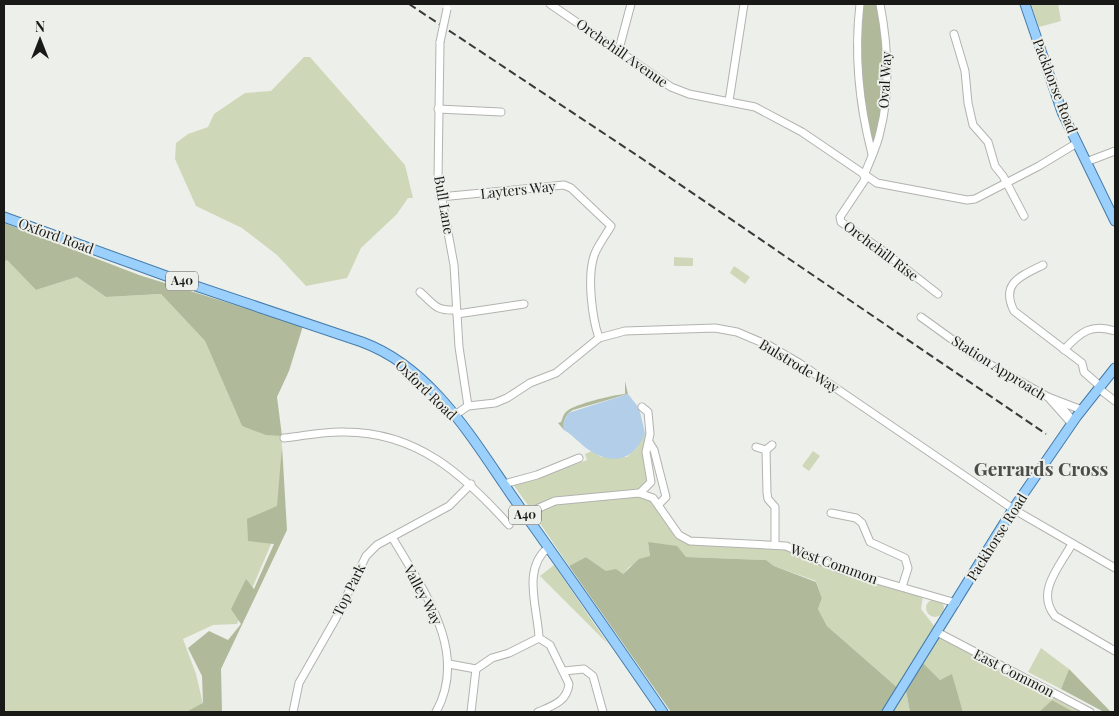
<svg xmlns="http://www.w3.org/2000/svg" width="1119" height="716" font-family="'Playfair Display',serif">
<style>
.green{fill:#ced8b8}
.forest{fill:#b0ba9a}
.water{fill:#b3cee8}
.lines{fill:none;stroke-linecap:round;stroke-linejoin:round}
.minor-casing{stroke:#b2b3af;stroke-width:9}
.major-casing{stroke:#437bab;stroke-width:11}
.minor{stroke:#fff;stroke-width:7}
.major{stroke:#9bd0fc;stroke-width:9}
.rail{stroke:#3a3a38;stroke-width:2;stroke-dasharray:8 4;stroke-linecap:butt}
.minor-bridge-casing{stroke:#b2b3af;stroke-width:9;stroke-linecap:butt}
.minor-bridge{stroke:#fff;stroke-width:7}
.labels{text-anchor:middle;stroke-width:4;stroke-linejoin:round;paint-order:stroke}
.shield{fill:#edefea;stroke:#595956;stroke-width:1}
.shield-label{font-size:12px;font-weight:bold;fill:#191917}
.street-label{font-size:14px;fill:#191917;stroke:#edefea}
.district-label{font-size:19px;font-weight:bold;fill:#4c4d49;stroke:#edefea}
</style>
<rect width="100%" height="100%" fill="#edefea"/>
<g class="green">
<polygon points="1031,4 1058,4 1061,21 1039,27"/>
<polygon points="304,57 310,57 405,165 413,198 408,198 397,214 361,248 347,278 306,286 277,255 242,228 196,206 175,159 176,143 188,134 208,127 214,114 245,93 271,91"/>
<polygon points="674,257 693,258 693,266 674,266"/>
<polygon points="7,260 36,290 77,277 106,297 161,294 205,341 242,426 282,436 280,523 237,624 213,625 183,639 196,674 203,704 186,712 4,712 4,262"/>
<polygon points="734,266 750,277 745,284 730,273"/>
<polygon points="645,433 647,434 648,480 638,490 530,508 512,483 539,478 587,460 585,454 592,451 601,457 627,457 636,449"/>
<polygon points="813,451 820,456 809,471 802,466"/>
<polygon points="637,495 651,500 682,539 784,548 867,581 923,596 921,609 935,627 899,689 827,626 818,609 822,598 816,581 774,566 766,560 686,557 648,542 650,556 629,567 623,574 606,571 586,557 569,566 535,516 536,512 556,503"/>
<polygon points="554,565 608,644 540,576"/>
<circle cx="935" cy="608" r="9"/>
<polygon points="938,638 940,638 1086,712 1074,712 1052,700 1039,712 963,712 952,675 940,680 923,663"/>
<polygon points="1041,648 1069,669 1061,689 1028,672"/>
<polygon points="906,691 910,712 892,712"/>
</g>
<g class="forest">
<path d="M863,4H878C883,36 891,115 873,143L862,93L860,47Z"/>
<polygon points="4,223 139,275 303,326 289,371 277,397 282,436 266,435 242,426 205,341 161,294 106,297 77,277 36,290 7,260 4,262"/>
<path d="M625,381L628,394L573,410C565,414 563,422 564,430L558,423L561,422C563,418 563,414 567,411C575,404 613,395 625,394Z"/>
<polygon points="282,446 287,530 221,669 222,712 186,712 203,703 202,676 188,648 209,631 228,640 241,624 231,609 246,579 254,589 274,544 248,541 247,519 277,506"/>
<polygon points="648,542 677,546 686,557 766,560 774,566 816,582 822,598 818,609 827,626 899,689 884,712 671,712 569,566 586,557 606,571 616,569 623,574 639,559 650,556"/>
<polygon points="923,663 940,680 952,674 963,712 910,712 906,691"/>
<polygon points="1069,669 1111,712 1104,712 1061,689"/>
<polygon points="1052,700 1074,712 1039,712"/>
</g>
<path class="water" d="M628,394L639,408L645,433C634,462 611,465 589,450C580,444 574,436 564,430L563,423L568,413Z"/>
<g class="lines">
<defs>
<g id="minor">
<polyline points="550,4 671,87 689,94 755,107 802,132 877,183 967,200 975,199 1039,166 1077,143"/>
<path d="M860,4C854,55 859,104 872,154"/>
<polyline points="954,34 965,71 968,103 973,125 988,142 995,166 1003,176 1024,216"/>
<polyline points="440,42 438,178 454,265 459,347 468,406"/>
<polyline points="619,49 631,4"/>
<polyline points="729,101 744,4"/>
<polyline points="438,109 501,112"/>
<polyline points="1086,162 1115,151"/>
<path d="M864,176C869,162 877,147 880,132C891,89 888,46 880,4"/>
<polyline points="866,178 840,217 841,222 883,251 938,294"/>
<path d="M440,197L564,185L571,188L611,226C606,235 597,246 594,256C587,277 592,318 599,338"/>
<path d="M1043,265C1021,276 1000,283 1014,311L1082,363L1084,372L1100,386"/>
<path d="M420,292C435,305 435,311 456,310"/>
<polyline points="457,314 524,304"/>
<polyline points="921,317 975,356 1048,397 1072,424"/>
<path d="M1064,350C1080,332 1092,323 1115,331"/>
<polyline points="1098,388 1115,401"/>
<polyline points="1048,397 1082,410"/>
<polyline points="1059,404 1073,421"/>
<polyline points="455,415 468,406 495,403 507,398 530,383 556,373 599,338 625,331 715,328 737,332 770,346 799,363 1013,509 1115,568"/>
<path d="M284,438C304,436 324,431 345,432C417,432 464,475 509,525"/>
<polyline points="649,442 654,450 666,497 659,504"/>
<polyline points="756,447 766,450 767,493 768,499 775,507 775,545"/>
<polyline points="766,450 772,445"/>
<polyline points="504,484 537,475 579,458"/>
<polyline points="640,493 651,482 646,452 650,434 648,412 642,407"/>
<polyline points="831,513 856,518 862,523 870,542 905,558 908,568 902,587"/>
<polyline points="525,514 555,501 639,493 653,498 679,535 690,541 786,546 842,570 956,603"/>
<path d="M392,537C422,589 470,651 436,712"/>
<path d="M1072,544C1060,566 1035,592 1055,616L1115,651"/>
<polyline points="937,632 1090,712"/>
<polyline points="449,664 476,669"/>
<path d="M476,669L492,658L509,653L539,638C538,609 521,568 549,547"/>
<polyline points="564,671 584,669 593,676 603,712"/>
<polyline points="293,712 299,683 335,620 366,556 377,545 449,506 471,484"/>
<polyline points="471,712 476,669"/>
<path d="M538,712C552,706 567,702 569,684L550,645L539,638"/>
</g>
<g id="major">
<polyline points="1025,4 1062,112 1115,221"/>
<path d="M4,217L169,277L362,342C438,370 479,451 524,513C571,579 617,645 663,712"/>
<polyline points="887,712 1013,509 1077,416 1115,368"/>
</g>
</defs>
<use href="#minor" class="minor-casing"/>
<use href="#major" class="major-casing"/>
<use href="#minor" class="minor"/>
<use href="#major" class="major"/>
<polyline class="rail" points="409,4 644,160 1046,434"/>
<defs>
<polyline id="minor-bridge" points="440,42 447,9"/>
</defs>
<use href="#minor-bridge" class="minor-bridge-casing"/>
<use href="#minor-bridge" class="minor-bridge"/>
</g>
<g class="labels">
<g class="shield">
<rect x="166" y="271.5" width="32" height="19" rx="4"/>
<rect x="509" y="505.5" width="32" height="19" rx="4"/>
</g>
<g class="shield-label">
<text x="182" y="285">A40</text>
<text x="525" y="519">A40</text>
</g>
<g class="street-label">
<text transform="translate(622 53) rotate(35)" y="5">Orchehill Avenue</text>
<text transform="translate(885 80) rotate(-87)" y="5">Oval Way</text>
<text transform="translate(1055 86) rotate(69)" y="5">Packhorse Road</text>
<text transform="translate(518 190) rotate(-6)" y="5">Layters Way</text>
<text transform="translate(444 205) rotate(80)" y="5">Bull Lane</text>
<text transform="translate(56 236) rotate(20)" y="5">Oxford Road</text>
<text transform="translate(881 251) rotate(37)" y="5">Orchehill Rise</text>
<text transform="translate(799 366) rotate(31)" y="5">Bulstrode Way</text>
<text transform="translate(999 368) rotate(32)" y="5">Station Approach</text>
<text transform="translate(426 390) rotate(44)" y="5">Oxford Road</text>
<text transform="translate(997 537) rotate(-58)" y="5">Packhorse Road</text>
<text transform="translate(834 564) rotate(20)" y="5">West Common</text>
<text transform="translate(349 590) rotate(-64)" y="5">Top Park</text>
<text transform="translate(423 595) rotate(62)" y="5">Valley Way</text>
<text transform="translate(1014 673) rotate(27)" y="5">East Common</text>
</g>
<g class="district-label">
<text x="1041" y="476">Gerrards Cross</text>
</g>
</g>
<rect width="1119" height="716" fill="none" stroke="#191917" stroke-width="10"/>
<g transform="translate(40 40)" stroke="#edefea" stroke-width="4" paint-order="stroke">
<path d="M0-4L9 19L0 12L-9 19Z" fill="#191917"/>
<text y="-8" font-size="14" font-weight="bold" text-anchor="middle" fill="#191917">N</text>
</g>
</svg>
